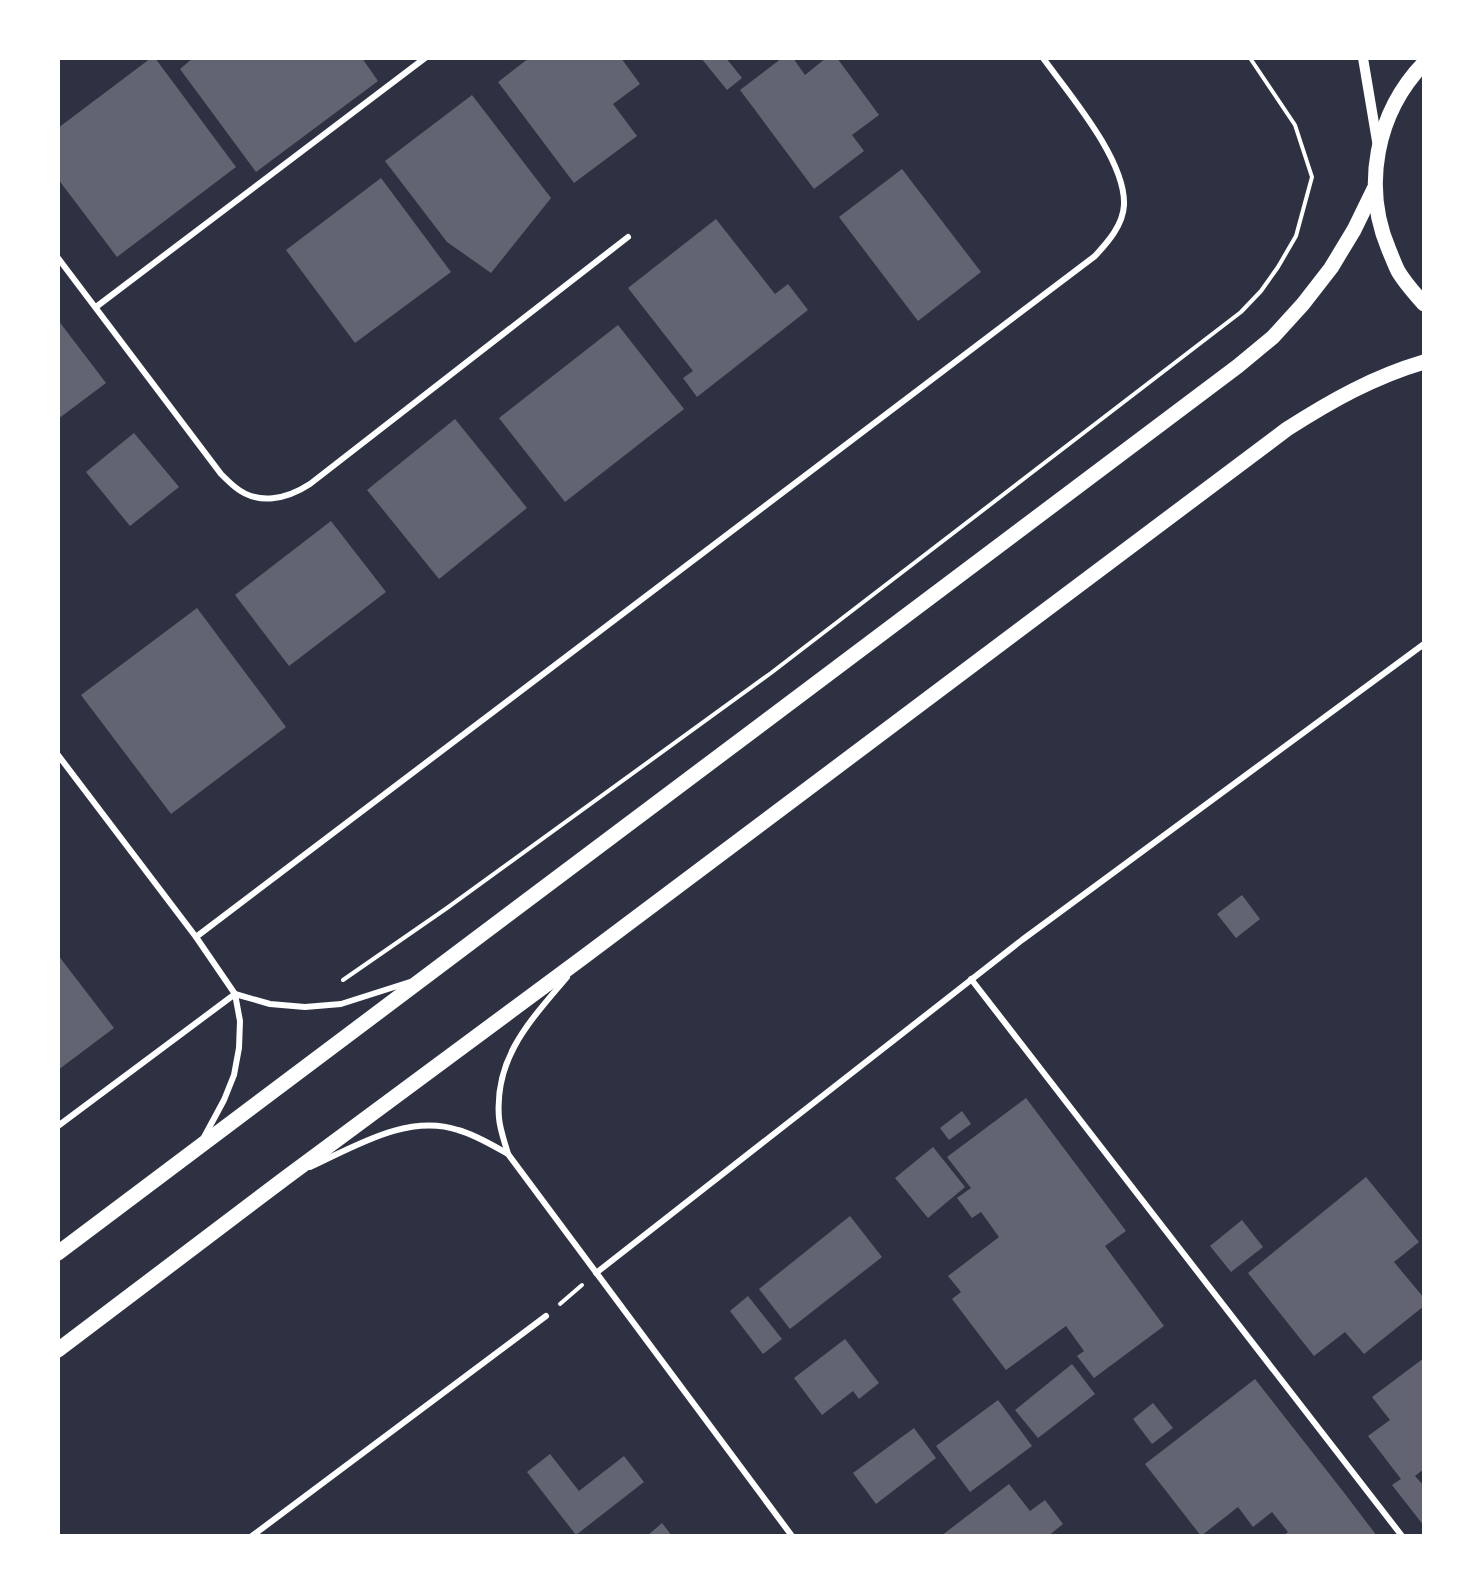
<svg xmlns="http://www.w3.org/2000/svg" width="1482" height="1594" font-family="'Work Sans',sans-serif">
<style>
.building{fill:#626471}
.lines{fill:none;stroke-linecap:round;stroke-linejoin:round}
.path{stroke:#fff;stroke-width:4}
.minor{stroke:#fff;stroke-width:6}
.tertiary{stroke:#fff;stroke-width:10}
.primary{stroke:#fff;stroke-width:15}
</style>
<rect width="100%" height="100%" fill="#2d3142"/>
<g class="building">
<polygon points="151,58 155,58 236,167 117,257 58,179 58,128"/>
<polygon points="193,58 362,58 378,81 256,172 180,69"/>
<polygon points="529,58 621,58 640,84 613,104 637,136 574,183 498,82"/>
<polygon points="701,58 726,58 742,78 727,90"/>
<polygon points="782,58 793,58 805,75 826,58 837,58 879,115 852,135 864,151 814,189 740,90"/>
<polygon points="472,95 551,198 491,273 447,242 385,161"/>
<polygon points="902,169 981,272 918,321 839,217"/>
<polygon points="381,178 451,272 355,343 286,250"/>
<polygon points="716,219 775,294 788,284 808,310 697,397 683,378 693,371 628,288"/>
<polygon points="58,320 106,383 58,419"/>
<polygon points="618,325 684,409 565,502 499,418"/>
<polygon points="455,419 527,508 439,579 367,490"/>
<polygon points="134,433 179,487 130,526 86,472"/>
<polygon points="331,521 386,592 289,666 235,595"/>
<polygon points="197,608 286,727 171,814 81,695"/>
<polygon points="1242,895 1260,919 1236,938 1217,914"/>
<polygon points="58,955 114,1028 58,1070"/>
<polygon points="1026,1098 1126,1231 1105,1246 1164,1326 1094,1378 1077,1356 1084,1351 1066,1326 1006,1370 952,1299 961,1292 948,1276 999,1237 981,1212 972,1218 957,1198 971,1188 947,1157"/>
<polygon points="962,1111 971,1124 949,1140 940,1128"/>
<polygon points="933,1147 965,1187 928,1218 895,1178"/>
<polygon points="1366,1177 1419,1242 1394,1262 1424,1298 1424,1306 1364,1354 1345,1332 1314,1356 1248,1273"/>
<polygon points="850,1216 882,1257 790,1329 759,1289"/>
<polygon points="1242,1220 1263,1247 1231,1272 1210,1246"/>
<polygon points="748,1296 782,1339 763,1354 730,1311"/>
<polygon points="845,1339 879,1383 859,1399 853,1391 822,1415 794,1378"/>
<polygon points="1424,1358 1424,1469 1415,1476 1424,1486 1424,1526 1392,1485 1401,1479 1368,1436 1390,1420 1372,1397"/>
<polygon points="1072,1364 1095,1394 1038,1438 1015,1410"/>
<polygon points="1255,1379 1342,1490 1377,1536 1283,1536 1288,1532 1272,1512 1253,1527 1238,1507 1201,1536 1145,1464"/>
<polygon points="998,1400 1032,1446 970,1492 936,1446"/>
<polygon points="1153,1403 1173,1428 1152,1444 1133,1419"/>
<polygon points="914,1428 936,1458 876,1504 853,1473"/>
<polygon points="550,1454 579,1491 624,1456 644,1482 576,1535 527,1472"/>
<polygon points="1009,1484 1030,1511 1045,1500 1063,1524 1048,1536 941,1536"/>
<polygon points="662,1523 672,1536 647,1536"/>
</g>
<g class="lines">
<g class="path">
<polyline points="343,980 447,908 771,673 1241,312 1261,291 1278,267 1296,236 1312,177 1295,125 1250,58"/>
<polyline points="560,1304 582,1285"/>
</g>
<g class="minor">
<path d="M58,258L221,474C225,478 230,483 235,487C258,506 287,499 310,484L628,237"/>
<polyline points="96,307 425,58"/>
<polyline points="58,755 196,937 235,994 240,1021 239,1048 234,1075 224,1100 203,1139"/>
<path d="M196,937L1095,256C1108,242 1123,225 1124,205C1126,160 1069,94 1043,58"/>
<path d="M567,977C531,1020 494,1057 499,1118C500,1130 505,1143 508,1154L792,1536"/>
<polyline points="971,979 1402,1536"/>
<polyline points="235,994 270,1004 305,1007 341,1004 410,982"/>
<polyline points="58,1126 235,994"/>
<path d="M310,1167C354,1147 408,1113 458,1130C476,1135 492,1145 508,1154"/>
<polyline points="596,1273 1022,940 1424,644"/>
<polyline points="252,1536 546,1316"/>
</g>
<polyline class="tertiary" points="1363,58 1378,147"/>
<g class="primary">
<path d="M1424,63C1376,113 1362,186 1389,250C1392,257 1395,265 1398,271C1405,283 1415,294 1424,304"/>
<polyline points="58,1253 1238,366 1273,337 1303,304 1331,268 1354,230 1374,189"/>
<path d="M58,1350L284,1179L585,956L1287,429C1331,401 1373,377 1424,362"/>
</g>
</g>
<rect width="1482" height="1594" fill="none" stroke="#ffffff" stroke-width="120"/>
</svg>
